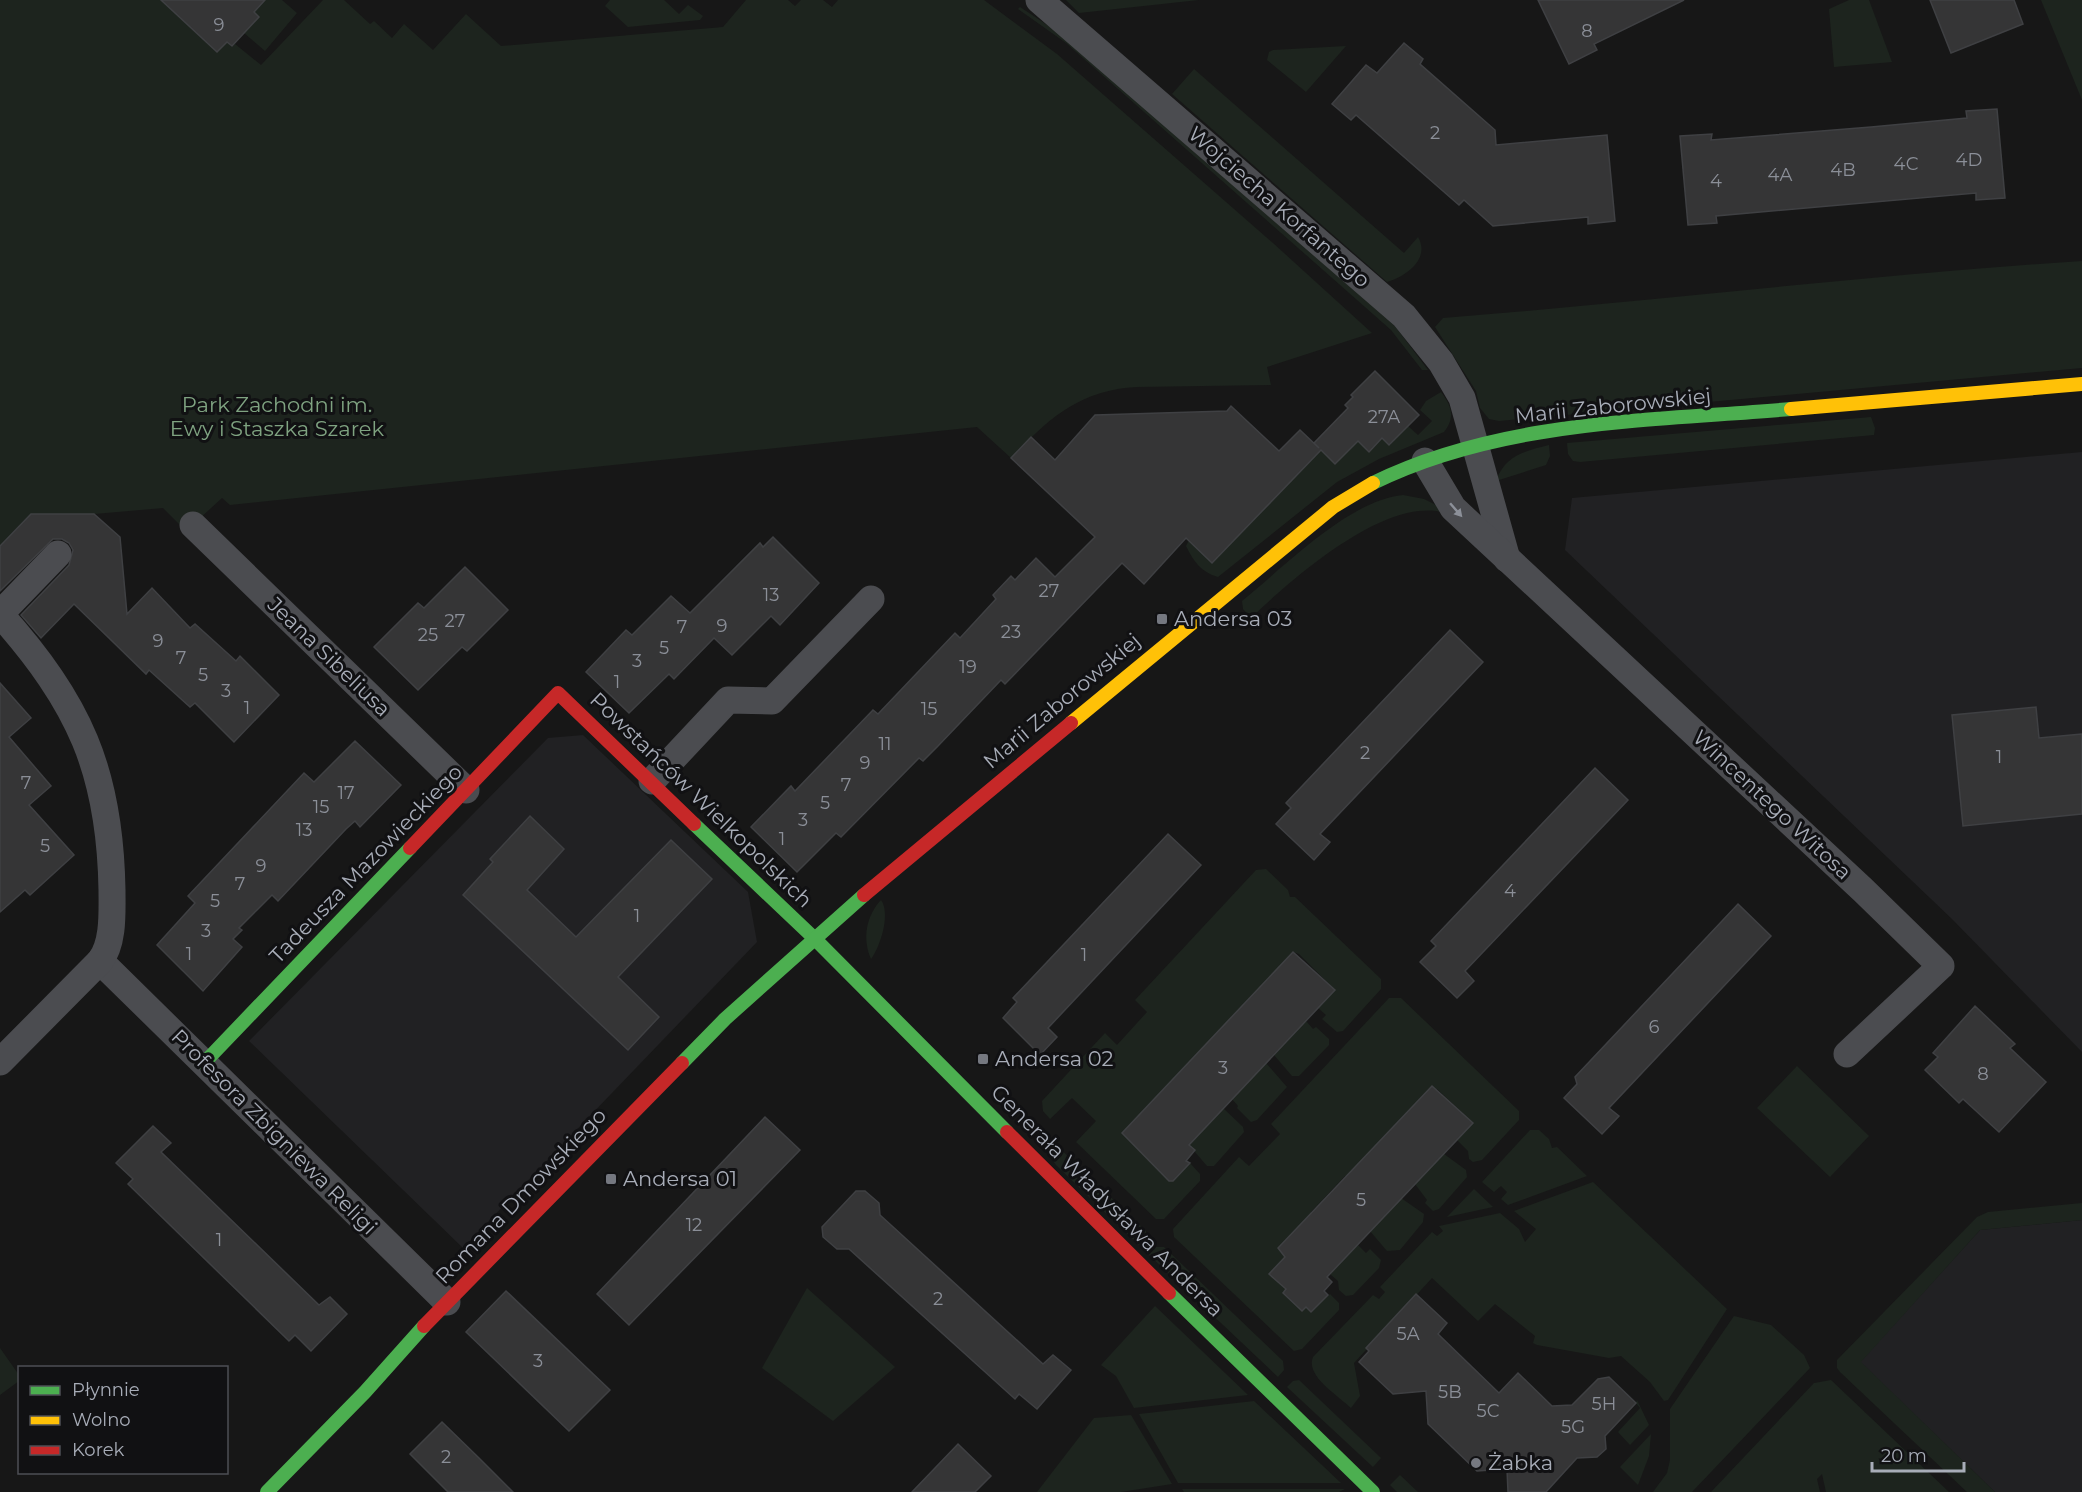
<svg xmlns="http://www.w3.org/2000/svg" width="2082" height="1492" font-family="Montserrat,sans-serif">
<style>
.built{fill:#212123}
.green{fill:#1d241e}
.building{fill:#353536;stroke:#3f4043;stroke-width:1.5}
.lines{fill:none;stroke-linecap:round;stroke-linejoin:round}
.street{stroke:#4b4c50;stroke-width:27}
.fast{stroke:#4caf50;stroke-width:14}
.slow{stroke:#ffc107;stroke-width:14}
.jam{stroke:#c62828;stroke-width:14}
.oneway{fill:#8c9099}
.poi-dot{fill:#757880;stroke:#111113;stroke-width:2}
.labels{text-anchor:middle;stroke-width:6;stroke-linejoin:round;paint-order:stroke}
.number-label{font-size:18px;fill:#8b8f98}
.street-label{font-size:21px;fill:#a8adb8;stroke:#111113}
.park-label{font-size:21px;fill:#7fa381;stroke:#111113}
.poi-label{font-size:21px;fill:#a8adb8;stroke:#111113;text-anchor:start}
</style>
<rect width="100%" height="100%" fill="#171717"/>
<g class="built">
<polygon points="2082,452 2082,1052 1952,919 1565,550 1572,498"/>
<polygon points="583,735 748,892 757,942 463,1248 249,1041 548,738"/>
<polygon points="2082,1220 2082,1492 1995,1492 1860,1362 1980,1230"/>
</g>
<g class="green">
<path d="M0,0H177L170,9L217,52L227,42L232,47L235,44L261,65L323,0H344L370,24L374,21L392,38L404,24L433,50L466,14L501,46L723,27L746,0H788L795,6L801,0H823L832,7L838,0H984L1057,54L1273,243L1372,333L1267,367L1271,385L1137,387C1080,390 1049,418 1011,458L977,427L230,505L222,498L186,531L163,508L94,514L31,515L0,546Z"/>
<polygon points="265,0 282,0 297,13 265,51 244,33 259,17 254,12"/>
<polygon points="610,0 664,0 679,14 688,5 703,16 700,20 628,27 605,6"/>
<polygon points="1066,0 1199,0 1079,13"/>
<polygon points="1849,0 1869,0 1892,62 1834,67 1829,9"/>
<polygon points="2041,0 2082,0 2082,100"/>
<polygon points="1020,7 1067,38 1395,326 1428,370 1422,370 1391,330 1066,43 1018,9"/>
<polygon points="1346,46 1306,92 1267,60 1269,52 1273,50"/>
<path d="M1194,69L1404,253L1418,237C1431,259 1405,277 1387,282L1172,94Z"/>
<path d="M2082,261V368L1499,421L1489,419L1480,408L1476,391L1435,327L1443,318C1656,301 1869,275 2082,261Z"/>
<path d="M1441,392C1451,405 1456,417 1444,432L1379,459L1337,482L1218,577C1201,572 1194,562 1186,546L1189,540L1212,563L1321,450L1335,464L1358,441L1369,452L1382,438L1390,445L1408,426L1418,435L1432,421L1420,410L1426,401Z"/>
<polygon points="1871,417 1875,428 1874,435 1580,462 1573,461 1568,454 1567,443"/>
<path d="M1549,445L1550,456L1546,465L1496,481C1505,455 1525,451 1549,445Z"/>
<path d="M1403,495L1424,499L1440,507L1441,512C1382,499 1291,580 1251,618L1243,609L1242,601C1284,567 1349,500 1403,495Z"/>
<polygon points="1266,869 1288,890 1290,897 1295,897 1381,979 1381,989 1343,1031 1337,1032 1322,1019 1326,1015 1318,1008 1335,990 1299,954 1293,952 1143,1111 1151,1163 1169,1180 1173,1181 1190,1163 1200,1174 1200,1181 1164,1219 1156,1219 1076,1142 1096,1121 1072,1098 1050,1119 1043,1111 1042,1101 1105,1033 1117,1045 1147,1012 1135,1000 1256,870"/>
<path d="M881,900C891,914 880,947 871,959C862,939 866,916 881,900Z"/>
<polygon points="1389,998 1401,998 1519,1111 1519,1120 1482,1160 1473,1162 1469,1159 1468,1151 1457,1140 1473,1123 1437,1089 1349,1179 1345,1176 1311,1212 1313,1214 1279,1248 1285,1257 1270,1274 1286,1289 1283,1293 1302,1311 1306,1307 1311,1312 1330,1294 1339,1303 1339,1310 1302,1349 1294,1351 1174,1237 1173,1229 1239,1157 1249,1166 1280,1134 1271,1124"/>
<polygon points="1306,1021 1313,1029 1316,1027 1329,1039 1329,1045 1299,1076 1292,1076 1274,1055"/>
<polygon points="1266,1063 1287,1087 1257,1120 1251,1122 1237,1108 1238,1106 1232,1099"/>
<polygon points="1797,1066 1869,1136 1830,1177 1757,1108"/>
<polygon points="1223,1108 1243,1127 1244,1132 1214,1166 1207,1166 1189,1145"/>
<polygon points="1030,1120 1146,1231 1147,1240 1141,1247 1056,1165 1027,1123"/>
<polygon points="1530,1130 1539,1130 1549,1139 1552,1148 1557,1147 1587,1176 1508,1205 1501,1199 1507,1192 1501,1186 1494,1192 1482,1182"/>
<polygon points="1444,1154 1466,1170 1467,1177 1439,1209 1433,1211 1425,1203 1427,1200 1415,1184"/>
<path d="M1593,1182L1727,1309L1668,1400L1664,1401L1650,1382L1621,1356L1609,1358L1537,1345L1533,1343L1535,1336L1495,1304L1478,1321L1432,1278L1354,1363L1360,1396L1351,1408C1339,1396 1305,1376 1313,1357L1373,1295L1379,1299L1385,1292L1380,1287L1432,1232L1437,1236L1443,1231L1439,1226L1500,1213L1519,1229L1525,1242L1536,1229L1514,1211Z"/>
<polygon points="1474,1189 1493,1207 1447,1217"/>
<polygon points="1401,1198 1424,1214 1423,1222 1400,1250 1387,1251 1370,1231"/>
<polygon points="2082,1203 2082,1220 1980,1230 1861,1362 1995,1492 1967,1492 1840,1372 1837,1368 1837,1360 1977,1217 1988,1212"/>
<polygon points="1357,1244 1366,1253 1370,1249 1381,1260 1379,1268 1353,1295 1346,1296 1339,1290 1338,1281 1330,1274"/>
<polygon points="1156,1247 1164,1247 1283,1361 1284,1370 1278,1377 1149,1255"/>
<polygon points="807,1288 895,1367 833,1421 762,1368"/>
<polygon points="1155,1306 1248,1395 1134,1408 1116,1376 1101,1365"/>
<polygon points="1734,1316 1771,1325 1804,1355 1810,1368 1692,1492 1653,1492 1667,1473 1670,1460 1670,1409"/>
<polygon points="0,1348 19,1375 19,1381 0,1395"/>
<polygon points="1299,1380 1381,1458 1373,1467 1287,1387 1293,1381"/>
<polygon points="1831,1380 1949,1492 1826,1492 1822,1474 1817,1479 1820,1492 1711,1492 1814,1383"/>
<polygon points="1637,1400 1649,1425 1630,1445 1618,1432 1640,1408 1636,1403"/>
<polygon points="1254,1401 1341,1483 1178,1483 1139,1414"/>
<polygon points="1131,1415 1172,1484 1121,1492 1037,1492 1094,1418"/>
<polygon points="1651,1434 1649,1456 1638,1485 1620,1467"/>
<polygon points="1400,1475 1418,1492 1397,1492 1390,1485"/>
<polygon points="1182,1489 1345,1489 1339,1492 1184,1492"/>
</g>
<g class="building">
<polygon points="161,0 265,0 254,12 259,17 232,46 227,42 217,52"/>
<polygon points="1538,0 1684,0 1594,44 1597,50 1569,64"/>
<polygon points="1930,0 2014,0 2023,24 1951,53"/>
<polygon points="1404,43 1423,59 1420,64 1495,130 1496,145 1607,135 1615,221 1588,224 1588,217 1493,226 1464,200 1459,205 1356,115 1351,120 1332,104 1366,65 1377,73"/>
<polygon points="1997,109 2005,198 1976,200 1976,193 1716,216 1717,223 1688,225 1680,136 1712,134 1711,140 1871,127 1967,118 1966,111"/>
<polygon points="1375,371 1419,415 1389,445 1382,438 1369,452 1358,441 1335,464 1321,450 1212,563 1186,538 1144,584 1122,563 1005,684 1001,680 938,746 923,761 919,758 841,837 836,833 797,872 751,827 791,786 795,791 873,710 878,714 955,633 960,638 996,599 993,595 1011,576 1015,580 1036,558 1055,577 1095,537 1011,458 1031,437 1055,460 1095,415 1227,411 1231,406 1279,451 1300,430 1319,448 1314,443 1348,408 1345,405 1353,397 1351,395"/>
<polygon points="31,514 94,514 120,537 127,614 152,588 190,628 195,624 236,661 240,656 279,695 234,742 195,703 190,707 149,670 146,674 74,604 41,638 21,615 69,565 73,550 69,543 62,539 53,539 0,591 0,546"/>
<polygon points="773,537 819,583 780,625 771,616 732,655 714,638 674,679 669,674 629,713 586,672 626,630 632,635 671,596 690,613 760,543 763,547"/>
<polygon points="465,567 508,610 467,651 462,647 418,690 374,647 418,603 424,608"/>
<polygon points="1450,630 1483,662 1320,834 1330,842 1314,860 1276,824 1291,808 1286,803"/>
<polygon points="0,683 31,718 9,737 51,786 29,805 74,855 30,895 25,890 0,912"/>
<polygon points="2036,707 2039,738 2082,734 2082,814 1963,826 1952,715"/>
<polygon points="355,741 401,785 360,827 355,821 346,829 278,901 272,895 239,928 242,930 233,939 242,947 203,991 157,945 195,903 188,896 304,773 314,782"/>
<polygon points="1595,768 1628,800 1465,971 1474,981 1457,998 1420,962 1436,946 1431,941"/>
<polygon points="530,816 564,849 527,890 576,937 671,840 712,879 618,977 659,1017 628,1050 463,895 493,862 490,859"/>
<polygon points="1168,834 1201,865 1048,1028 1057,1037 1040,1055 1003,1018 1017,1002 1013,998"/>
<polygon points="1738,904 1771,936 1609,1108 1619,1116 1602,1134 1564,1098 1577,1084 1575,1077"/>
<polygon points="1293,952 1335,990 1189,1145 1195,1150 1186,1161 1190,1163 1173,1181 1169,1181 1122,1133"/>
<polygon points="1975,1006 2015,1044 2010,1048 2046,1082 1999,1132 1963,1099 1959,1103 1925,1070 1938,1057 1933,1053"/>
<polygon points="1432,1086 1473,1123 1327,1277 1332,1282 1324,1291 1328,1295 1311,1312 1306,1307 1302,1311 1283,1293 1286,1289 1269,1274 1285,1257 1278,1248"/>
<polygon points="765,1117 800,1150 629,1325 597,1294"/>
<polygon points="153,1126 171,1143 161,1152 319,1305 330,1297 347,1314 311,1351 295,1335 289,1341 128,1184 133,1179 116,1163"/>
<polygon points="856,1191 865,1191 879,1203 880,1215 1043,1364 1053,1355 1071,1370 1037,1409 1019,1394 1015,1399 849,1249 837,1249 823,1237 822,1227"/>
<polygon points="506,1291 610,1390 569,1431 466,1332"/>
<polygon points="1416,1294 1447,1323 1438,1334 1499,1393 1518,1373 1552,1406 1572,1405 1598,1379 1609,1377 1636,1403 1605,1436 1606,1449 1597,1457 1577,1458 1546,1492 1508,1492 1507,1469 1477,1471 1428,1424 1426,1391 1393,1394 1359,1362 1369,1351 1366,1348"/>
<polygon points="442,1422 479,1458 513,1492 448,1492 410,1454"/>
<polygon points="958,1444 991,1476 975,1492 912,1492"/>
</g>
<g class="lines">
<g class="street">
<polyline points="1039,0 1404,316 1441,362 1462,398 1507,559"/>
<polyline points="1425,461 1453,508 1863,890 1941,966 1847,1054"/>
<polyline points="193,525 466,790"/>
<polyline points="652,781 728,700 772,701 871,599"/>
<polyline points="100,961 447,1302"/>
<path d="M0,1062L100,961C114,943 112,912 112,890C110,770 79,703 0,614L58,554"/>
</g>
<g class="fast">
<path d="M1373,483C1501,420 1651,421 1791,409"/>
<polyline points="694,824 814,938 1007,1132"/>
<polyline points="204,1063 410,848"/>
<polyline points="682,1063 725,1019 864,895"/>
<polyline points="1169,1293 1373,1492"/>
<polyline points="267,1492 365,1392 424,1326"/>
</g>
<g class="slow">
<polyline points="1791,409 2082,384"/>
<polyline points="1071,723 1333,507 1373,483"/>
</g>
<g class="jam">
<polyline points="410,848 558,693 694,824"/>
<polyline points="864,895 1071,723"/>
<polyline points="1007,1132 1169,1293"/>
<polyline points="424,1326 682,1063"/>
</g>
</g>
<defs><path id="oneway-solid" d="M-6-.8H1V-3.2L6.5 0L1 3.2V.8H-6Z" transform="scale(1.5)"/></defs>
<use class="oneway" href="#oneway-solid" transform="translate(1456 510) rotate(49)"/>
<g class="poi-dot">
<rect x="1156" y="613" width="12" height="12" rx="3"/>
<rect x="977" y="1053" width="12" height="12" rx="3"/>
<rect x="605" y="1173" width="12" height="12" rx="3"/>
<circle cx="1476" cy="1463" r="6"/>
</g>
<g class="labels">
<g class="number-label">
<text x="219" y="31">9</text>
<text x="1587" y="37">8</text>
<text x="1435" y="139">2</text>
<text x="1969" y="166">4D</text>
<text x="1906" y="170">4C</text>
<text x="1843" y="176">4B</text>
<text x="1780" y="181">4A</text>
<text x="1716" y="187">4</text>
<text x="1384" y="423">27A</text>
<text x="1049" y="597">27</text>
<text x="771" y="601">13</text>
<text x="455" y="627">27</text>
<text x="722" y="632">9</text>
<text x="682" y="633">7</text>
<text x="1011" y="638">23</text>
<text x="428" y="641">25</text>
<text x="158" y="647">9</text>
<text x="664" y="654">5</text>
<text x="181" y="664">7</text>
<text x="637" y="667">3</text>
<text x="968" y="673">19</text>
<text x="203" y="681">5</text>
<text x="617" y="688">1</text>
<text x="226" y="697">3</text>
<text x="247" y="714">1</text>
<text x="929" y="715">15</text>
<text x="885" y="750">11</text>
<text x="1365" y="759">2</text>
<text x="1999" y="763">1</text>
<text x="865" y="769">9</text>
<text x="26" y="789">7</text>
<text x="846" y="791">7</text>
<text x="346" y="799">17</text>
<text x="825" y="809">5</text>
<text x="321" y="813">15</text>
<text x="803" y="826">3</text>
<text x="304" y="836">13</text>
<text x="782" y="845">1</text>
<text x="45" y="852">5</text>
<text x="261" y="872">9</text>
<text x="240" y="890">7</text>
<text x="1510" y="897">4</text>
<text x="215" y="907">5</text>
<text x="637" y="922">1</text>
<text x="206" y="937">3</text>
<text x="189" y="960">1</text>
<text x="1084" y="961">1</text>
<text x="1654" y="1033">6</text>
<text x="1223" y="1074">3</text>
<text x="1983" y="1080">8</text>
<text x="1361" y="1206">5</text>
<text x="694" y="1231">12</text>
<text x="219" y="1246">1</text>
<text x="938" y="1305">2</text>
<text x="1408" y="1340">5A</text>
<text x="538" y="1367">3</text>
<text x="1450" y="1398">5B</text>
<text x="1604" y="1410">5H</text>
<text x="1488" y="1417">5C</text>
<text x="1573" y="1433">5G</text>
<text x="446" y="1463">2</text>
</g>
<g class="street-label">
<text transform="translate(1279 207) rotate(41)" y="7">Wojciecha Korfantego</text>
<text transform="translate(1613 406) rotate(-6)" y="7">Marii Zaborowskiej</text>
<text transform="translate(329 657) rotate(44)" y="7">Jeana Sibeliusa</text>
<text transform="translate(1062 701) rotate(-40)" y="7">Marii Zaborowskiej</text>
<text transform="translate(701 800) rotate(44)" y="7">Powstańców Wielkopolskich</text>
<text transform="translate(1772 805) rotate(43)" y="7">Wincentego Witosa</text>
<text transform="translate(366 864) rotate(-46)" y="7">Tadeusza Mazowieckiego</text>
<text transform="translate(274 1132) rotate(45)" y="7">Profesora Zbigniewa Religi</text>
<text transform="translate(521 1196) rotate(-46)" y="7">Romana Dmowskiego</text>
<text transform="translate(1107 1201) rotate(45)" y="7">Generała Władysława Andersa</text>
</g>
<g class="park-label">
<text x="277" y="412">Park Zachodni im.<tspan x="277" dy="24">Ewy i Staszka Szarek</tspan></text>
</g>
<g class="poi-label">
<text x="1174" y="626">Andersa 03</text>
<text x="995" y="1066">Andersa 02</text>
<text x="623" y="1186">Andersa 01</text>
<text x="1488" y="1470">Żabka</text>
</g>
</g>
<rect x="18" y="1366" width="210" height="108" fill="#111113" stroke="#4d4f55" stroke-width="1.5"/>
<rect x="30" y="1386" width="30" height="9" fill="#4caf50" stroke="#4d4f55" stroke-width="1.5"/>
<text x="72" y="1396" font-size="18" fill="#a8adb8">Płynnie</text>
<rect x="30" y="1416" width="30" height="9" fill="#ffc107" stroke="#4d4f55" stroke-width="1.5"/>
<text x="72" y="1426" font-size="18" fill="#a8adb8">Wolno</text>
<rect x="30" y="1446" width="30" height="9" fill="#c62828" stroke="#4d4f55" stroke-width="1.5"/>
<text x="72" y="1456" font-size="18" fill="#a8adb8">Korek</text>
<path d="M1872 1462v9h92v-9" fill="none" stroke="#a8adb8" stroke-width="3"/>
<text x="1881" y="1462" font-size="18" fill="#a8adb8" stroke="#111113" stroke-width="4.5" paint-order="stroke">20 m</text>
</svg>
